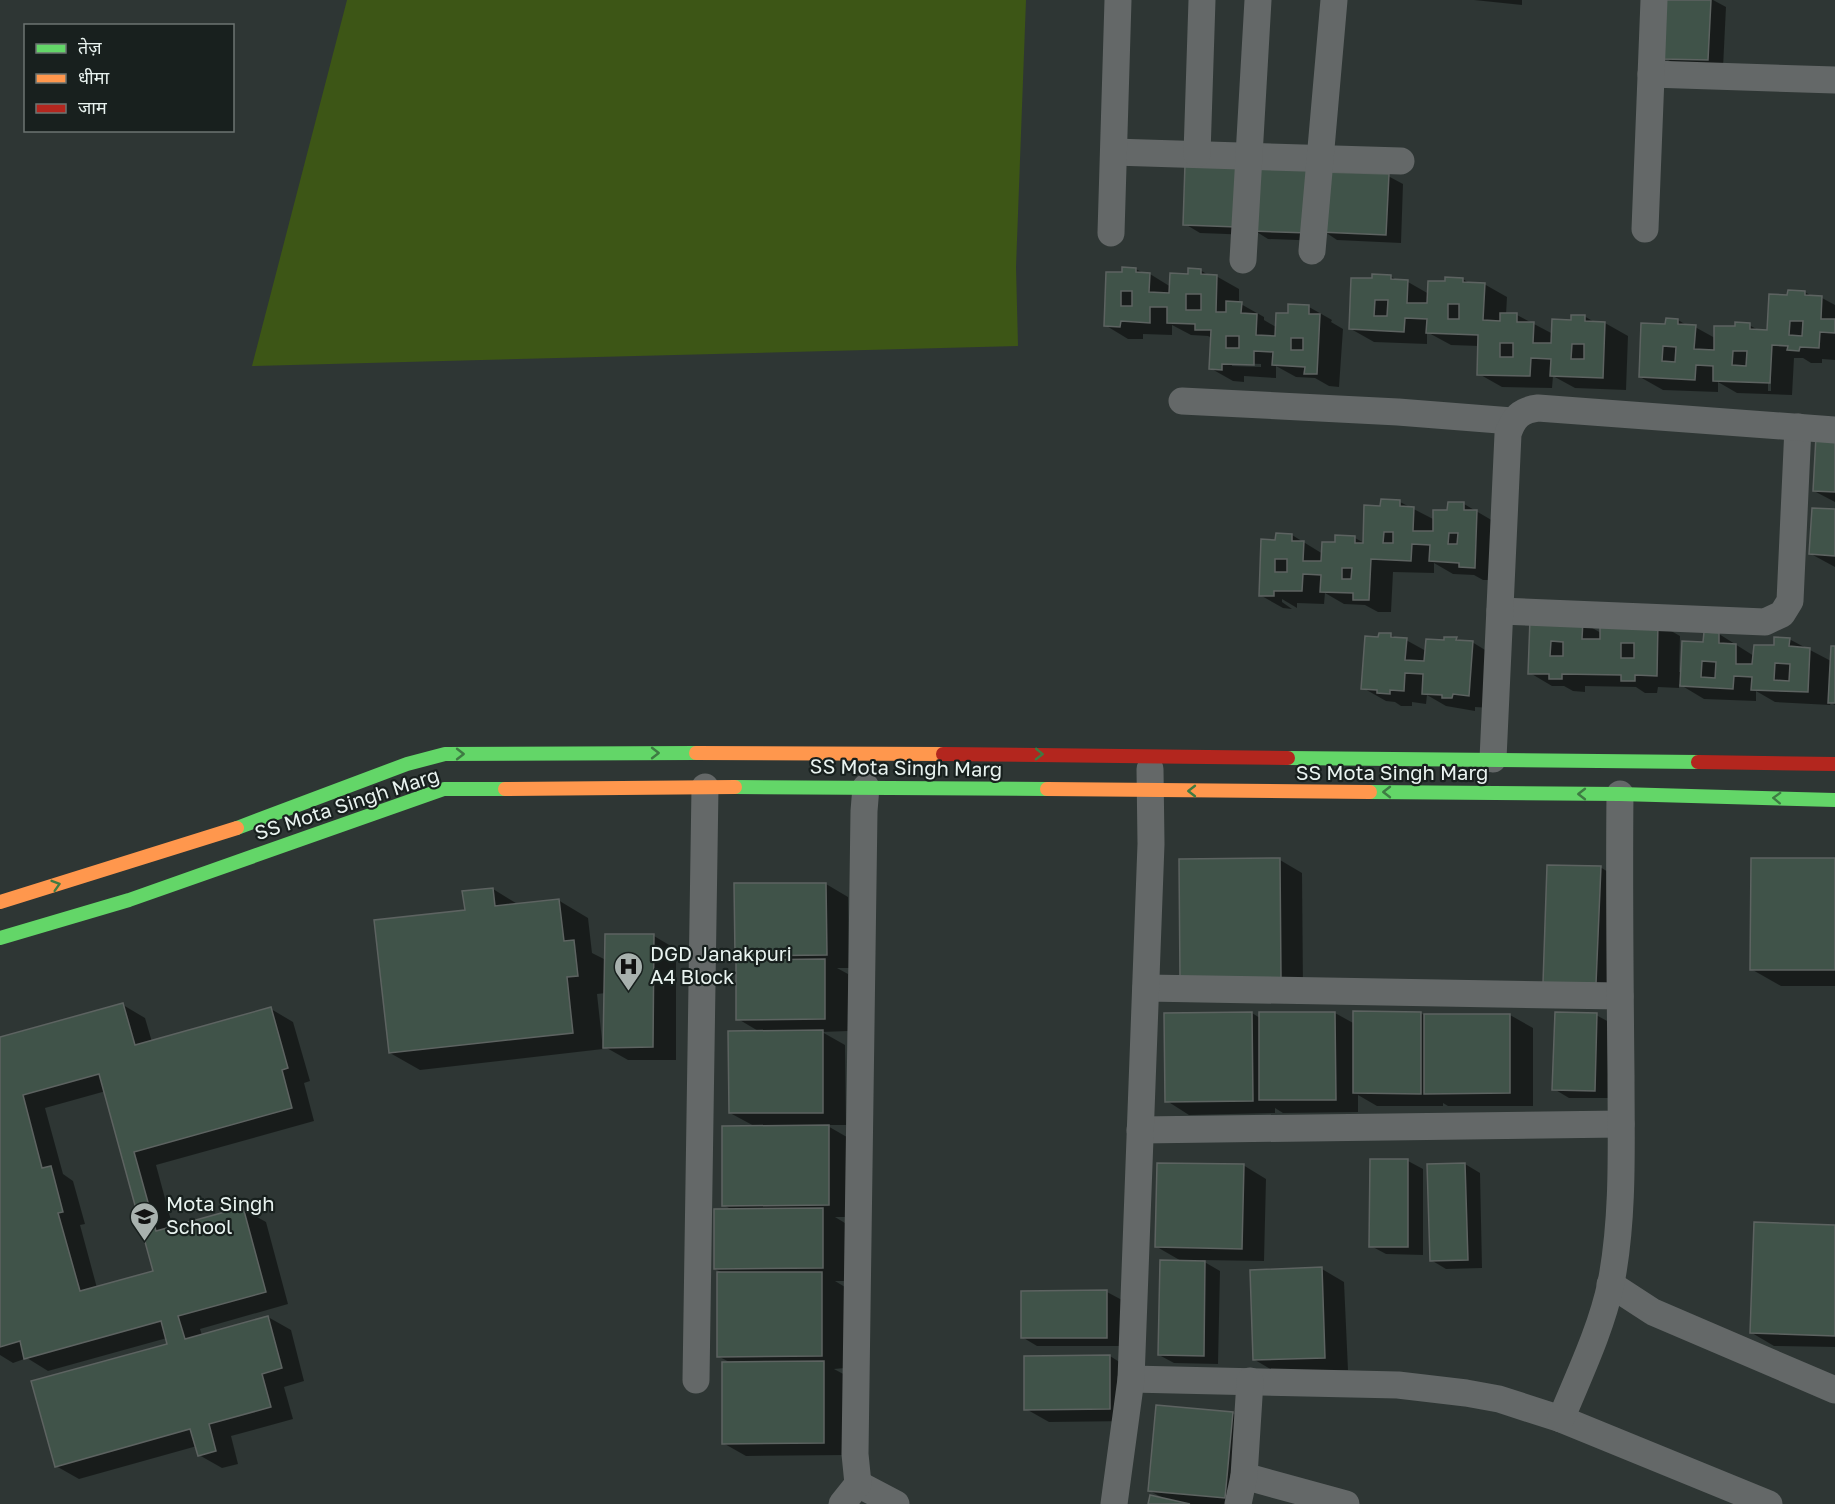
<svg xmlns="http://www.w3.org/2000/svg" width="1835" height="1504" font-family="'Golos Text','Noto Sans Devanagari',sans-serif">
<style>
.green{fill:#3d5616}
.shadow{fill:#0007;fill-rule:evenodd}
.building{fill:#405349;stroke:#5d6361;stroke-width:1.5;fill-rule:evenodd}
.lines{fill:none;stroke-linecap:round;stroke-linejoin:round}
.street{stroke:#646868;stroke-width:27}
.fast{stroke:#63d668;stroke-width:14}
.slow{stroke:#ff974d;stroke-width:14}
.jam{stroke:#b3261e;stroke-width:14}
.oneway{stroke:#3e7b43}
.labels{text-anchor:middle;stroke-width:4.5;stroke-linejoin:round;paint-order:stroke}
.street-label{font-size:20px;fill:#e9f3f0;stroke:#18201e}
.poi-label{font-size:20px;fill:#e9f3f0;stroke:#18201e;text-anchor:start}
</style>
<rect width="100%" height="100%" fill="#2e3634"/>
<polygon class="green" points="347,0 1026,0 1016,267 1018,346 252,366"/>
<g class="shadow">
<polygon points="1474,0 1522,0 1522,5"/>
<polygon points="1667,0 1713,0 1726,7 1723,68 1680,67 1665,58"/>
<polygon points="1388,176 1403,184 1401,243 1337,240 1325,232 1324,241 1268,239 1252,229 1252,235 1200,233 1185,224"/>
<path d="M1136,269L1145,274H1150L1171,287L1200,270L1210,276H1216L1239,289V303L1264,317V320L1276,327L1289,315L1309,307L1332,320L1331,322L1343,329L1339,387L1329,386L1315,378L1296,377L1276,366V378L1244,376V382L1233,381L1210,368L1212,338L1208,336L1191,335L1172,325V335L1143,334V339H1128L1105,325L1123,273ZM1232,363L1261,364V367L1232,366Z"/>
<polygon points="1390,276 1398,281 1408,282 1429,294 1447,283 1463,279 1470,284 1484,284 1507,297 1506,315 1517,315 1553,334 1584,316 1596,323 1605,323 1628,336 1626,390 1575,388 1553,376 1552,388 1502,387 1479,374 1479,346 1451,345 1427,332 1427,344 1374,342 1351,329 1373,280"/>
<path d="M1805,292L1813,297L1822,298L1835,305V360L1822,359V363H1811L1803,358H1794L1792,395L1737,393L1718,382V392L1663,390L1640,377L1667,325L1678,320L1688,326L1695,327L1715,338L1736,328L1749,325L1760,331H1769L1789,296ZM1768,378H1771V391H1768Z"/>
<polygon points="1835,438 1835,502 1814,491"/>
<polygon points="1400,502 1435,520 1464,504 1500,525 1497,580 1483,580 1474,575 1453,574 1434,563 1434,573 1393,572 1391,612 1378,612 1365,605 1344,604 1325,593 1324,604 1297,603 1297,608 1282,599 1282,602 1292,609 1283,608 1260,595 1277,541 1292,535 1323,554 1336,544 1355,538 1364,543 1382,507"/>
<polygon points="1835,511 1835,567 1811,554"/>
<polygon points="1531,621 1582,622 1601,633 1657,623 1680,636 1679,672 1682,672 1704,644 1719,634 1754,656 1789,639 1831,661 1835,648 1835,705 1831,703 1830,705 1775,702 1756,691 1756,701 1704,699 1679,684 1679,688 1658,687 1657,693 1645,693 1636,687 1585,686 1585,692 1573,691 1564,686 1552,686 1530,673"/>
<polygon points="1391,635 1398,639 1406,640 1426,651 1456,639 1462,642 1472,642 1495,656 1492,708 1475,707 1475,711 1446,706 1427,695 1426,704 1412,702 1412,706 1401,706 1395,702 1386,701 1363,688 1380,639"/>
<polygon points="1280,860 1302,873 1303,990 1181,978"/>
<polygon points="1835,860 1835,986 1781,986 1751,969"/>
<polygon points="1600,867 1623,881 1619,997 1567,995"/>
<polygon points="826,884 848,897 849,968 837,968 848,974 848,1031 822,1032 845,1045 846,1125 826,1125 852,1140 851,1217 835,1217 845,1223 845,1281 835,1281 845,1287 845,1368 834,1369 847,1376 847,1455 746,1456 723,1443 731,1363 718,1356 725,1274 715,1269 734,1211 724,1205 756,1127 730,1113 760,1032 738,1019 747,962 736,955"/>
<polygon points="493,889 519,905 558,900 588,918 592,953 606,960 654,936 676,949 676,1060 628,1060 605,1047 606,993 597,994 603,1049 420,1070 390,1053 466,911"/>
<path d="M123,1005L145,1018L152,1042L271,1009L293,1022L310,1081L304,1083L314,1121L156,1165L173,1228L243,1209L266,1222L288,1304L200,1329L202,1335L268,1317L291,1330L304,1381L284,1387L293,1419L231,1436L238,1464L222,1468L199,1455L197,1446L79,1479L56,1466L169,1345L167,1338L48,1371L27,1358L13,1363L0,1355V1039ZM106,1091L155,1272L97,1288L80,1225L85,1224L73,1181L63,1174L45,1108Z"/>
<polygon points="1252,1013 1260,1018 1260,1014 1335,1013 1355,1024 1421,1013 1425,1016 1510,1015 1533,1028 1533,1106 1448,1106 1443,1103 1443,1106 1377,1106 1358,1095 1358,1112 1283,1113 1275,1108 1275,1113 1189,1115 1167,1101 1166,1014"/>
<polygon points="1596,1015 1611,1023 1609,1098 1569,1098 1554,1089"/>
<polygon points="1408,1161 1423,1169 1423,1255 1386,1254 1371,1246"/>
<polygon points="1465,1164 1480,1173 1482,1268 1446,1269 1431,1260"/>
<polygon points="1243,1165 1266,1179 1264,1261 1201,1260 1220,1271 1218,1364 1174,1363 1159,1355 1183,1262 1157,1247"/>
<polygon points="1835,1226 1835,1347 1774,1346 1752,1333"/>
<polygon points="1322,1269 1344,1282 1348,1370 1277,1373 1255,1360"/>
<polygon points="1107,1292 1122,1300 1122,1346 1037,1346 1022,1337"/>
<polygon points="1110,1356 1132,1370 1132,1421 1049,1422 1026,1409"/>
<polygon points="1232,1413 1255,1426 1248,1504 1149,1504 1163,1498 1150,1491"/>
</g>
<g class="building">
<polygon points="1666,0 1711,0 1708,60 1663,59"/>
<polygon points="1254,162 1312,164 1309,233 1252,231"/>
<polygon points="1185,164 1239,166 1237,227 1183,225"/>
<polygon points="1323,172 1389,174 1386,235 1320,232"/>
<path d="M1122,267L1136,268V272L1150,273L1149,292L1169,293L1170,273L1188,274V268L1201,269V274L1217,275L1216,312H1226V301L1242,302L1241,313L1257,314L1256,335L1275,336L1276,313H1288V304L1309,305V314H1320L1317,374H1304L1305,367L1272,365L1273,352L1254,351V365L1222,364V370L1209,369L1211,330H1195V324L1167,323V307H1150V323L1121,321L1120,327L1104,326L1106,272H1122ZM1121,291H1132V306H1121ZM1186,294H1201V310H1186ZM1226,336H1239V348H1226ZM1291,338H1303V350H1291Z"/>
<path d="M1372,274L1391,275V279L1408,280L1407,303H1427L1428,281H1445V277L1463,278V282L1485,283L1483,320L1500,321V313H1517V322H1534L1533,343H1551L1552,319L1571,320V315H1585V321L1605,322L1603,378L1550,376L1551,359L1531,358L1530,376L1477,375L1478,335L1426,333L1427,319L1405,318L1404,332L1349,329L1351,278H1372ZM1375,300H1388L1387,316H1374ZM1448,304H1459V319H1448ZM1500,343H1513V357H1500ZM1572,344H1584V359H1571Z"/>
<path d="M1788,290L1805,291V295L1822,296L1821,319H1835V333L1820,332L1819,348L1800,347L1799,351L1787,350L1788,346L1772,345L1770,383L1713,381V366L1696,365L1695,380L1639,377L1641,323L1665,324L1666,318L1678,319V324L1696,325L1694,349L1714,350V326H1735V322L1750,323V329L1767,330L1769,294L1787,295ZM1790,321H1803L1802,336L1789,335ZM1663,346L1676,347L1675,362L1662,361ZM1733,351H1747L1746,366L1732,365Z"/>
<polygon points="1816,436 1835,437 1835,492 1813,491"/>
<path d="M1381,499L1400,500V506L1414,507L1413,531H1433V510H1447L1448,502H1464V510H1477L1475,568L1459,567V563L1429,561L1430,545L1412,544L1411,561L1371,559L1369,600H1353V593L1320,592L1321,575L1303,574L1302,591H1274V596H1259L1261,539L1275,540L1276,533L1292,534V541H1304L1303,561H1321L1322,542H1335V535L1355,536V543H1363L1364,505L1380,506ZM1384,532H1393V543H1383ZM1449,533H1458L1457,544H1448ZM1275,559H1287V572H1275ZM1342,568H1352L1351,579H1342Z"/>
<polygon points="1812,508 1835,509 1835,556 1809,554"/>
<path d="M1530,619L1583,620L1582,639H1600V620L1658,622L1657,676L1635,675V681H1621V675L1562,674V679H1549V674H1528ZM1551,641L1563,642V656H1550ZM1621,643H1634V658H1621Z"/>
<path d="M1704,632L1719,633V643L1736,644V664H1752L1754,645H1774V637L1790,638L1789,646L1810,648L1808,692L1751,690L1752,677L1734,676L1733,689L1680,686L1682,641L1703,642ZM1702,661L1716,662L1715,678L1701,677ZM1775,663L1790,664L1789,681L1774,680Z"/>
<polygon points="1379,633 1391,633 1391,637 1407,638 1405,660 1424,661 1426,639 1444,640 1444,637 1457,637 1456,640 1473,641 1469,696 1453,694 1452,698 1442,698 1442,695 1422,694 1423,674 1405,673 1404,691 1390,690 1390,694 1377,693 1377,690 1361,689 1365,636 1378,637"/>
<polygon points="1831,646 1835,646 1835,703 1828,703"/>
<polygon points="1280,858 1281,978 1180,979 1179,859"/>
<polygon points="1751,858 1835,858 1835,970 1750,970"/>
<polygon points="1547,865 1601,866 1596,984 1543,983"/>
<polygon points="734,883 826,883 827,955 735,956"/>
<polygon points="493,888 495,906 559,899 564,941 574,940 578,976 567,977 573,1033 389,1053 374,920 465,910 462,891"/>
<polygon points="605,934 654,934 653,1047 603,1048"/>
<polygon points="825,959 825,1019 736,1020 736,960"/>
<path d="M123,1003L135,1045L271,1007L288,1068L282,1070L292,1108L134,1152L156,1231L243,1207L266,1292L178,1316L185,1339L268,1316L282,1368L262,1374L271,1407L209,1424L216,1451L198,1456L190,1429L55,1467L31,1381L167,1344L161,1321L24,1359L20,1341L0,1347V1037ZM99,1074L153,1271L80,1291L58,1213L63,1212L51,1166L42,1168L23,1095Z"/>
<polygon points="1353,1011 1421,1012 1421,1094 1353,1093"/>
<polygon points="1252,1012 1253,1101 1165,1102 1164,1013"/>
<polygon points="1259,1012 1335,1012 1336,1100 1259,1100"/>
<polygon points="1555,1012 1597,1013 1595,1091 1552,1090"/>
<polygon points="1424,1014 1510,1014 1510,1093 1424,1094"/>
<polygon points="823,1030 823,1113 729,1113 728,1031"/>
<polygon points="829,1125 829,1205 722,1206 722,1126"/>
<polygon points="1370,1159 1408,1159 1408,1247 1369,1247"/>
<polygon points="1157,1163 1244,1164 1242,1249 1155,1247"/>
<polygon points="1465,1163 1468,1260 1430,1261 1427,1164"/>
<polygon points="823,1208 823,1268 714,1269 714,1209"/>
<polygon points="1754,1222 1835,1225 1835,1336 1750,1333"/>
<polygon points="1160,1260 1205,1261 1204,1356 1158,1355"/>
<polygon points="1322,1267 1325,1358 1253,1360 1250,1270"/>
<polygon points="717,1272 822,1272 822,1356 717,1357"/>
<polygon points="1107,1290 1107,1338 1021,1338 1021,1291"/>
<polygon points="1110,1355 1110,1409 1024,1410 1024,1356"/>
<polygon points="824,1361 824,1443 722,1444 722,1362"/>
<polygon points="1156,1405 1233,1412 1225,1498 1148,1491"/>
<polygon points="1150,1495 1190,1504 1148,1504"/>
</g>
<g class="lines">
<g class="street">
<polyline points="1651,74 1835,80"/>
<polyline points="1114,152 1401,161"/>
<polyline points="1197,154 1202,0"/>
<polyline points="1645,229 1654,0"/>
<polyline points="1111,233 1118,0"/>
<polyline points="1312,251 1334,0"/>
<polyline points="1243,260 1258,0"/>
<polyline points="1182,401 1398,412 1512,421"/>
<polyline points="1500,611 1765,622 1782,614 1790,601 1798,427"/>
<path d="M1493,759L1508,434C1513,418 1521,410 1538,408L1835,430"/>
<polyline points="1146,988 1620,996"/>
<polyline points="1140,1130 1621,1124"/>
<polyline points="1610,1284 1653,1312 1835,1390"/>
<polyline points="1131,1379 1398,1385 1466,1393 1499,1399 1561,1419 1769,1504"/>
<polyline points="696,1380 705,787"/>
<path d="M1561,1419C1579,1375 1601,1330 1611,1283C1624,1216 1621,1143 1621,1075C1620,981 1619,888 1620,794"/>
<polyline points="1244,1476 1346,1504"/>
<polyline points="858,1484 896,1504"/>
<polyline points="842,1504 858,1484 855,1454 864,811 866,787"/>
<polyline points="1114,1504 1131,1379 1151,844 1150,769"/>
<polyline points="1238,1504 1244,1476 1250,1381"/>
</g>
<g class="fast">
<polyline points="1288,758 1698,762"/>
<polyline points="735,787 1047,789"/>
<polyline points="1370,792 1620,794 1835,800"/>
<polyline points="237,828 407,764 445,754 696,753"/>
<polyline points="0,938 129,900 444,789 505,789"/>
</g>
<g class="slow">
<polyline points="696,753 943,754"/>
<polyline points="505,789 735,787"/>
<polyline points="1047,789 1370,792"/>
<polyline points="0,902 237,828"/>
</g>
<g class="jam">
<polyline points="943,754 1288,758"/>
<polyline points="1698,762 1835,764"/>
</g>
</g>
<defs><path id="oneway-chevron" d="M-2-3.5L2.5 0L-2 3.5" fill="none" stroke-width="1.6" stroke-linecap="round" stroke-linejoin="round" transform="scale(1.5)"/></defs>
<g class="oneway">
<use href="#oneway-chevron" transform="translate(655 753)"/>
<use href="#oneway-chevron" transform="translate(460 754)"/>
<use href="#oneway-chevron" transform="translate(1039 754) rotate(1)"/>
<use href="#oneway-chevron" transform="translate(1192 791) rotate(-180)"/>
<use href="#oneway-chevron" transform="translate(1387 792) rotate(-180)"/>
<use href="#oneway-chevron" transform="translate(1582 794) rotate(-180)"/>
<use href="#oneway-chevron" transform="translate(1777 798) rotate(-178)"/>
<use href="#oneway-chevron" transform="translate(56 885) rotate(-17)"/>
</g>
<defs>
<symbol id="hospital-pin" viewBox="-11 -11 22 30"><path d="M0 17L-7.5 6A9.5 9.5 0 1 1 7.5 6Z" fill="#a8b1ae" stroke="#18201e"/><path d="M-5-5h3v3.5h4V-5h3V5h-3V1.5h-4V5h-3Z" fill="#111"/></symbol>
<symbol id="school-pin" viewBox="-11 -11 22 30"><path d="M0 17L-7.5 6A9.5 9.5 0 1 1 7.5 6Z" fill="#a8b1ae" stroke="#18201e"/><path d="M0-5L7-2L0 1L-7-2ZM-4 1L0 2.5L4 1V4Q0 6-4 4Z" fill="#111"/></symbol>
</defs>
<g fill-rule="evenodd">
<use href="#hospital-pin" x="612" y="950" width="33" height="45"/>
<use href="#school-pin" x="128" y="1200" width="33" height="45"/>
</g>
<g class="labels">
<g class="street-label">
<text transform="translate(906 768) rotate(1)" y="7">SS Mota Singh Marg</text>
<text x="1392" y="780">SS Mota Singh Marg</text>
<text transform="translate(347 804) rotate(-18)" y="7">SS Mota Singh Marg</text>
</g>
<g class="poi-label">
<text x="650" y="961">DGD Janakpuri<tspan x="650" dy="23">A4 Block</tspan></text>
<text x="166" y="1211">Mota Singh<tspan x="166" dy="23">School</tspan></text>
</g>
</g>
<rect x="24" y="24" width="210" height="108" fill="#18201e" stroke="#6c7472" stroke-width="1.5"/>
<rect x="36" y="44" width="30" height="9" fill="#63d668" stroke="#6c7472" stroke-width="1.5"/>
<text x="78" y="54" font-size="18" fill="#e9f3f0">तेज़</text>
<rect x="36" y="74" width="30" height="9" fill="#ff974d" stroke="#6c7472" stroke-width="1.5"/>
<text x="78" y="84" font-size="18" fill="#e9f3f0">धीमा</text>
<rect x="36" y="104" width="30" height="9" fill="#b3261e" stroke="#6c7472" stroke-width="1.5"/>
<text x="78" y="114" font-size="18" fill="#e9f3f0">जाम</text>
</svg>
